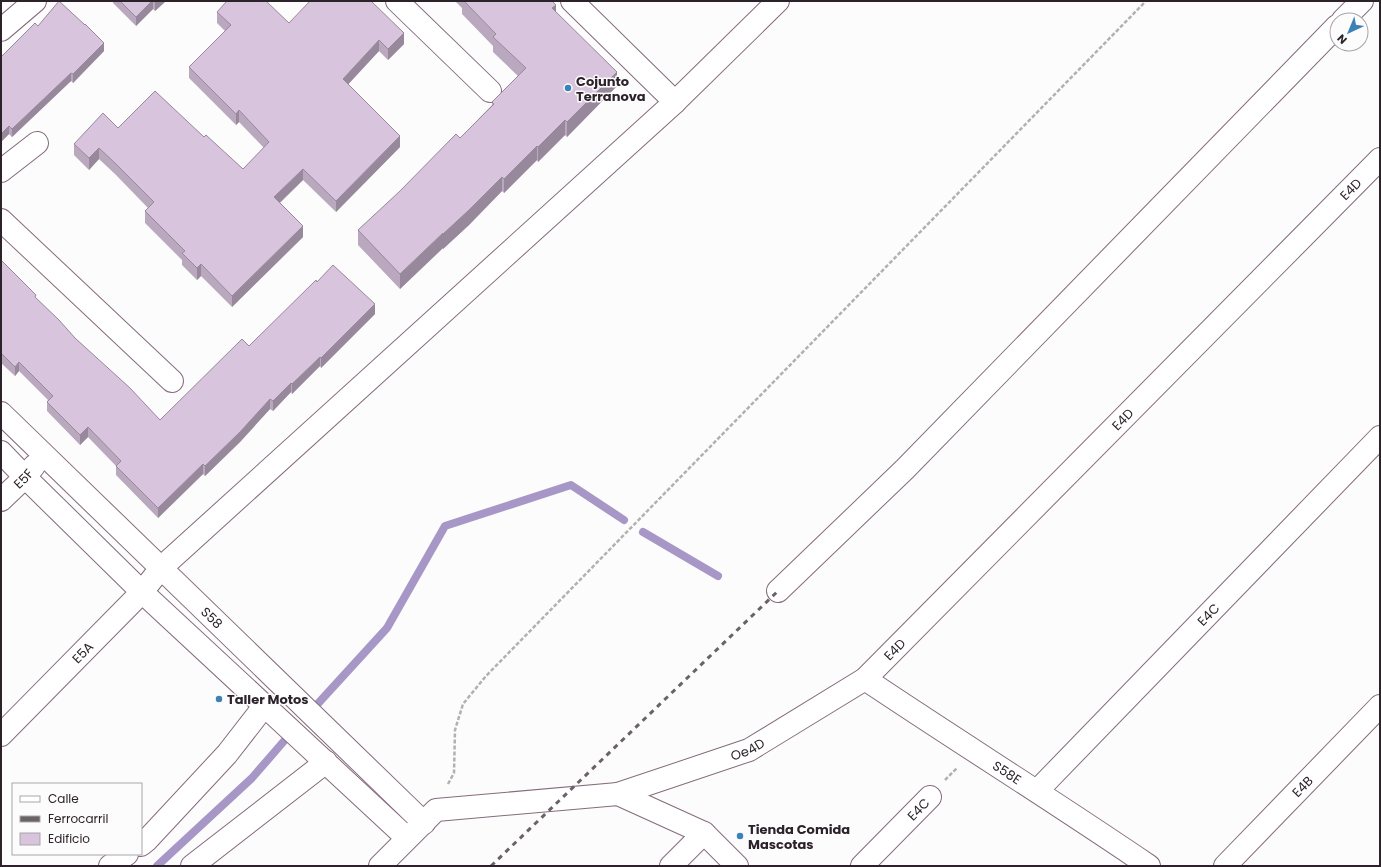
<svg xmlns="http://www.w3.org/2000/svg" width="1381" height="867" font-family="Poppins,sans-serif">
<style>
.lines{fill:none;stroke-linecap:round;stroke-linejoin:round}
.stream{stroke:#a797c7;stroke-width:8}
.minor-casing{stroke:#856b7d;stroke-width:24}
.path{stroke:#b3b0b2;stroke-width:2.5;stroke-dasharray:4 2;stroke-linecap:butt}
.minor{stroke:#fff;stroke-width:22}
.rail{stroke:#696267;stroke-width:3;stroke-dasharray:5 5;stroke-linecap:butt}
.wall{fill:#baa9be}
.shaded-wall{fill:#97899b}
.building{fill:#d8c4dd;stroke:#97899b}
.poi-dot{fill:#3b82b7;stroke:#fcfcfc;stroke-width:1.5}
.labels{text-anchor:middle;stroke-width:3;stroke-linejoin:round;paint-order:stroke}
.poi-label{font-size:13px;font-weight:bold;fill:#2c2229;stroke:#fcfcfc;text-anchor:start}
.street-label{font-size:13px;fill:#2c2229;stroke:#fcfcfc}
</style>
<rect width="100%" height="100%" fill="#fcfcfc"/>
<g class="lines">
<g class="stream">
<polyline points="643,532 718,576"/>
<polyline points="313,709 387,628 445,526 571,485 624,520"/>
<polyline points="157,866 252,778 291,733"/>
</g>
<defs>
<g id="minor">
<polyline points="397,1 490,91"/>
<polyline points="572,1 675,102"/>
<polyline points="1343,20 1362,1"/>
<polyline points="1,30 35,1"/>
<polyline points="1,171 37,143"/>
<polyline points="1,220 172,381"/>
<path id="s1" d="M1,413L424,823"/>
<polyline points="1,452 25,477 142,592 407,838"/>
<path id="s2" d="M1,500L25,477L34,466"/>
<polyline points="778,591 905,469 1337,26"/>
<path id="s3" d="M865,679C959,742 1055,802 1149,866"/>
<path id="s4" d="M1,735L142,592L161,568L675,102L778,1"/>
<path id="s5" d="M1037,791L1380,437"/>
<path id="s6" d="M618,794L749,750L865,679L1380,159"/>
<polyline points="141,845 146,841 227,754 265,705"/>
<polyline points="110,866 127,854"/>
<polyline points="192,866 326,762"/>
<polyline points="380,866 436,810 618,794 704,833 737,866"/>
<polyline points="671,866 704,833"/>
<path id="s7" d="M862,866L930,797"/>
<path id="s8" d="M1225,866L1380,706"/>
</g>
</defs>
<use href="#minor" class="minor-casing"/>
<g class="path">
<polyline points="945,780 957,768"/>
<polyline points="448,784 454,773 455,730 463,704 486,676 1146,1"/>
</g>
<use href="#minor" class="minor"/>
<polyline class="rail" points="491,866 778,591"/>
</g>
<g class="wall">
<polygon points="113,1 166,1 155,11 153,9 136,26 113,3"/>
<polygon points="455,1 552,1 556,12 617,86 567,137 565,135 538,162 537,160 504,193 502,191 469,225 443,249 443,248 400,289 358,245 358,230 460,138 492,105 492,102 518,76 493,52 493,46 462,14 462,8"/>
<polygon points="217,12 289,23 404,44 388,60 379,51 348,84 400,147 336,212 303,180 280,203 303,237 232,307 201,276 197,280 182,265 182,260 145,223 145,211 148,208 116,175 99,159 89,170 74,155 74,144 118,128 204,137 243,169 264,148 239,122 236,125 189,78 189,67 225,31 217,23"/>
<polygon points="104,51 73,83 71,81 12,137 9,134 1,142 1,57"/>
<polygon points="1,262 75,338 160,420 249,346 317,282 375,314 321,368 320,366 292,394 291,392 273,411 270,409 240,442 205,476 203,474 158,518 116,475 116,466 88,437 80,445 47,411 47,402 48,400 19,371 15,376 1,363"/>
</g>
<g class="shaded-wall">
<polygon points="152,1 153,1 153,9 136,26 136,17"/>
<polygon points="157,1 166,1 155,11 155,2"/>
<polygon points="556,5 556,19 552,8"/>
<polygon points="404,33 404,44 388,60 388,49"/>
<polygon points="379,40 379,51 343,90 343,79"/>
<polygon points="104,43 104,51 73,83 73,74"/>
<polygon points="617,72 617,86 567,137 567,122"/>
<polygon points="71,73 71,81 12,137 12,129"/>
<polygon points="239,110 239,122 236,125 236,114"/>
<polygon points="565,120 565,135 538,162 538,147"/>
<polygon points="9,126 9,134 1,142 1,134"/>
<polygon points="400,136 400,147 336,212 336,201"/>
<polygon points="537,146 537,160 504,193 504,179"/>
<polygon points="99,148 99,159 89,170 89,158"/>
<polygon points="303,169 303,180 274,208 274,197"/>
<polygon points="502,177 502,191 469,225 443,249 443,234"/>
<polygon points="303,226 303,237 232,307 232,296"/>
<polygon points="443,233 443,248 400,289 400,274"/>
<polygon points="201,264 201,276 197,280 197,268"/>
<polygon points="375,304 375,314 321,368 321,358"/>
<polygon points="320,357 320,366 292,394 292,384"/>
<polygon points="19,362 19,371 15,376 15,367"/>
<polygon points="291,383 291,392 273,411 273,401"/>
<polygon points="270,399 270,409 240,442 205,476 205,466"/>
<polygon points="88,427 88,437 80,445 80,435"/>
<polygon points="203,464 203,474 158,518 158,508"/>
</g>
<g class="building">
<polygon points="59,1 85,25 85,24 104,43 73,74 71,73 12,129 9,126 1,134 1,57 35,23 38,26"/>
<polygon points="120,1 152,1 136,17"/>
<polygon points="227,1 266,1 289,23 310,1 371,1 404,33 388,49 379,40 343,79 400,136 336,201 303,169 274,197 303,226 232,296 201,264 197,268 182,253 185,251 145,211 154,202 116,164 99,148 89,158 74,144 103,113 118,128 155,91 204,137 206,135 243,169 269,142 239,110 236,114 189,67 231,25 217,12"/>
<polygon points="464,1 552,1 556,5 552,8 617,72 567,122 565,120 538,147 537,146 504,179 502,177 469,210 443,234 443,233 400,274 358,230 400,191 456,134 460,138 494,104 492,102 526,68 493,37 496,34"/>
<polygon points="2,261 36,295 35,297 59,320 75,338 130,388 160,420 242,339 249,346 316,280 317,282 333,265 375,304 321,358 320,357 292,384 291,383 273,401 270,399 240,432 205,466 203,464 158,508 116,466 121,461 88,427 80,435 47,402 53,396 19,362 15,367 1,353 1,262"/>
</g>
<g class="poi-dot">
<circle cx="568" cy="88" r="4"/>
<circle cx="219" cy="699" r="4"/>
<circle cx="740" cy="836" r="4"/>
</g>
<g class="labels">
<g class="poi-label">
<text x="576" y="86">Cojunto<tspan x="576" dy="15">Terranova</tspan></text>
<text x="227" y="704">Taller Motos</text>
<text x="748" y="834">Tienda Comida<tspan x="748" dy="15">Mascotas</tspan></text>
</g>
<g class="street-label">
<text dy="5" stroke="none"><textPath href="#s6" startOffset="964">E4D</textPath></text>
<text dy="5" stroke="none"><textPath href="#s6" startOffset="640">E4D</textPath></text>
<text dy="5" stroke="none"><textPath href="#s2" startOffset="31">E5F</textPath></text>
<text dy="5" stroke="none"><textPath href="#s5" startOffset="246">E4C</textPath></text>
<text dy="5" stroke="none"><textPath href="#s1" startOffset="294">S58</textPath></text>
<text dy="5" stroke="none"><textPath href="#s6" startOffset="316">E4D</textPath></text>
<text dy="5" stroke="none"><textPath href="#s4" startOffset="116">E5A</textPath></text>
<text dy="5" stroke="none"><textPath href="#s6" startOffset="137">Oe4D</textPath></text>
<text dy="5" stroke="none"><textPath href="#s3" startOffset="170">S58E</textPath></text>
<text dy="5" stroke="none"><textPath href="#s8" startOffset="111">E4B</textPath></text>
<text dy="5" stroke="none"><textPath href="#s7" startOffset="80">E4C</textPath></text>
</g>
</g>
<rect width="1381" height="867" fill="none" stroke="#2c2229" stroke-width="4"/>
<rect x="12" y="783" width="130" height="72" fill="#fcfcfc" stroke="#a9a5a8"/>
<rect x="20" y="796" width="20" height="6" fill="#ffffff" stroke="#a9a5a8"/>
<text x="48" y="803" font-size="12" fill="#2c2229">Calle</text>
<rect x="20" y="816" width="20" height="6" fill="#696267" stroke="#a9a5a8"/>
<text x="48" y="823" font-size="12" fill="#2c2229">Ferrocarril</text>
<rect x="20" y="833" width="20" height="12" fill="#d8c4dd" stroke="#a9a5a8"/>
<text x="48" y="843" font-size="12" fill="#2c2229">Edificio</text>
<g transform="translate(1349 32) rotate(224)"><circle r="19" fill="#fcfcfc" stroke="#a9a5a8"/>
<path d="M0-3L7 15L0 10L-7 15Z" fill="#3b82b7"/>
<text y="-6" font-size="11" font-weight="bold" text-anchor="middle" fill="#2c2229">N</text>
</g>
</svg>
